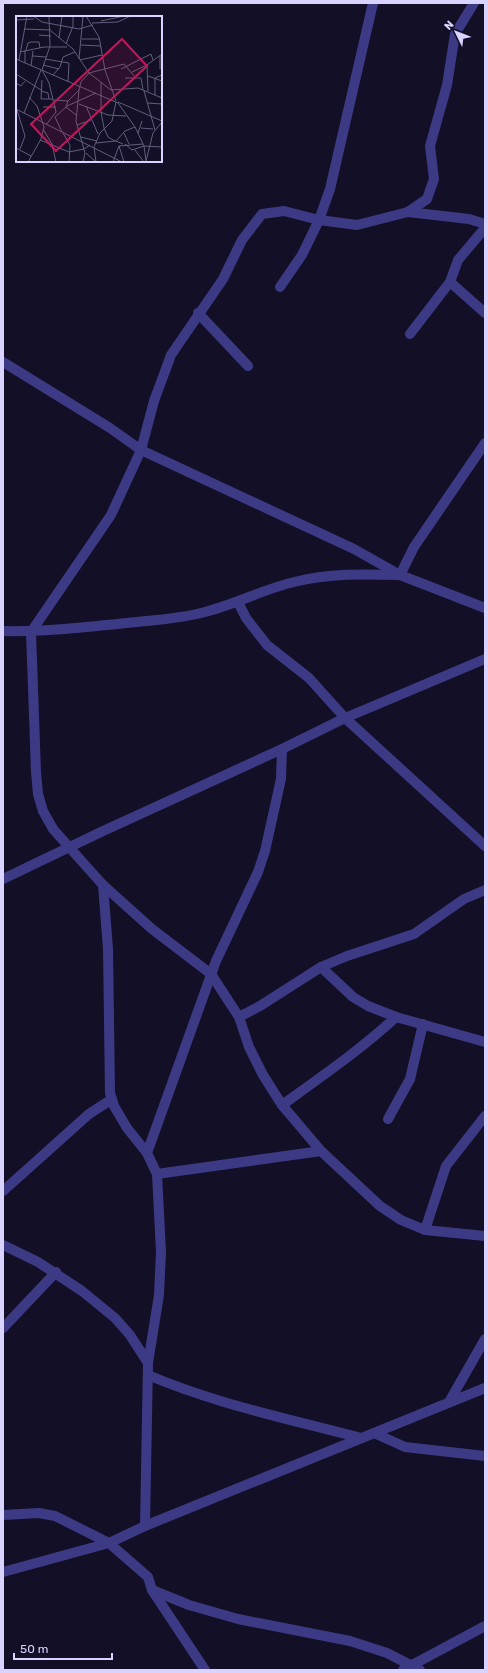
<svg xmlns="http://www.w3.org/2000/svg" width="488" height="1673" font-family="Rubik,sans-serif">
<style>
.lines{fill:none;stroke-linecap:round;stroke-linejoin:round}
.minor{stroke:#3d3a85;stroke-width:10}
.inset-road{fill:none;stroke:#625e7d;stroke-width:1}
.view{fill:#c2185b;fill-opacity:0.15;stroke:#c2185b;stroke-width:2}
.inset-edge{fill:none;stroke:#d9d4ff;stroke-width:2}
</style>
<rect width="100%" height="100%" fill="#130f26"/>
<g class="lines">
<g class="minor">
<polyline points="408,212 427,199 434,179 430,146 447,85 455,34 474,3"/>
<polyline points="450,282 485,313"/>
<polyline points="280,287 302,255 319,220 330,189 373,3"/>
<polyline points="198,313 248,366"/>
<polyline points="410,334 450,282 458,260 485,228"/>
<polyline points="3,362 110,428 141,450 354,549 400,575 485,608"/>
<polyline points="238,602 246,618 267,645 309,678 345,718 485,846"/>
<path d="M3,631C45,632 86,627 127,623C153,620 180,619 205,612C236,604 264,589 294,582C329,573 364,574 400,575L414,547L485,443"/>
<polyline points="3,879 101,832 282,749 345,718 485,659"/>
<polyline points="103,885 152,929 211,974 239,1017 249,1047 263,1075 282,1105 321,1151 380,1206 401,1220 425,1230 485,1236"/>
<polyline points="321,967 353,997 368,1006 396,1017 485,1042"/>
<polyline points="239,1017 260,1006 321,967 347,956 414,934 464,899 485,890"/>
<path d="M282,1105C321,1077 360,1050 396,1017"/>
<polyline points="388,1119 410,1079 423,1024"/>
<polyline points="147,1153 216,961 258,872 265,851 281,779 282,749"/>
<polyline points="157,1174 321,1151"/>
<polyline points="3,1191 89,1114 112,1099"/>
<polyline points="425,1230 446,1166 485,1116"/>
<polyline points="3,1245 38,1262 82,1291 115,1318 130,1335 148,1363 145,1526"/>
<polyline points="3,1328 56,1272"/>
<polyline points="148,1363 159,1295 161,1252 157,1174 147,1153 127,1128 114,1106 110,1093 108,949 103,885 53,829 43,811 38,794 36,772 31,632 111,515 141,450 154,401 171,355 223,279 242,240 262,214 284,211 319,220 357,225 408,212 469,219 485,224"/>
<path d="M148,1375C216,1404 289,1419 361,1438"/>
<polyline points="449,1402 485,1339"/>
<polyline points="374,1433 405,1447 485,1456"/>
<polyline points="3,1515 39,1513 55,1516 109,1543 148,1577 152,1590 205,1670"/>
<polyline points="3,1572 109,1543 145,1526 485,1388"/>
<polyline points="152,1590 189,1605 238,1619 350,1641 387,1653 420,1670"/>
<polyline points="403,1670 485,1626"/>
</g>
</g>
<g transform="translate(16 16)">
<rect width="146" height="146" fill="#130f26"/>
<path class="inset-road" d="M17,0L26,6L63,13L77,9M70,0L83,21L89,54L100,85M0,4L18,3M85,5L108,0M76,7L102,6L114,0M8,13L35,14M35,15L57,33L73,57L95,74L122,72L146,82M23,19L35,20M43,22L46,0M66,23H83M50,28L57,10V0M65,29L85,30M10,34L12,27L15,26H23L24,32M4,36L28,31H51M17,40L30,41M144,40V53M0,43L102,87L119,111L128,130L130,145M29,43L53,47L52,66M63,43L67,0M3,44L11,0M64,44L86,39M9,47V34M27,49L43,53M15,50L17,35M105,53L135,38L137,44M116,56L131,49M0,58L25,74M37,59L44,51L47,41L59,36M132,60L146,65M109,62H125L127,74M26,64L25,83H37M0,67L5,70L9,65M85,67V96L88,112L92,121L99,125M63,74L60,105L69,137L67,146M25,75L32,77L33,83M128,75L139,114M132,75L131,49L146,38M139,79V62L146,59M38,84L52,85M102,86L146,105M132,87L146,88M63,88L92,99L110,100M51,90L80,77M70,90L82,118M27,91H40M50,91L60,99M0,93L106,146M1,94L9,120L4,133M8,97L25,54M39,101L50,91L52,85L63,74L65,66L73,57L108,48L119,61M39,101L46,116M30,109L40,96L33,67L26,54L34,30L33,0M61,109L75,104M125,112L137,113M27,113L36,128L40,146M47,117L54,129L53,146M108,117L113,128M122,117L126,105M65,121L81,125M24,124L53,136L68,133L74,129M100,125L109,115L119,111M80,127L100,125L107,128M109,128L116,134L128,130L146,131M103,130L108,146M0,132L15,140M119,134L127,145M70,137L79,145M130,145L137,117L146,106M12,146L25,123L28,111L21,90L13,81M80,146L78,131L84,117L96,105L100,86M97,146L103,130L127,128"/>
<path class="view" d="M106,23L131,50L40,135L15,108Z"/>
<rect width="146" height="146" class="inset-edge"/>
</g>
<rect width="488" height="1673" fill="none" stroke="#d9d4ff" stroke-width="8"/>
<g transform="translate(456 32) rotate(313)" stroke="#130f26" stroke-width="3" paint-order="stroke">
<path d="M0-3L7 15L0 10L-7 15Z" fill="#d9d4ff"/>
<text y="-6" font-size="11" font-weight="bold" text-anchor="middle" fill="#d9d4ff">N</text>
</g>
<path d="M14 1653v6h98v-6" fill="none" stroke="#d9d4ff" stroke-width="2"/>
<text x="20" y="1653" font-size="12" fill="#d9d4ff" stroke="#130f26" stroke-width="3" paint-order="stroke">50 m</text>
</svg>
